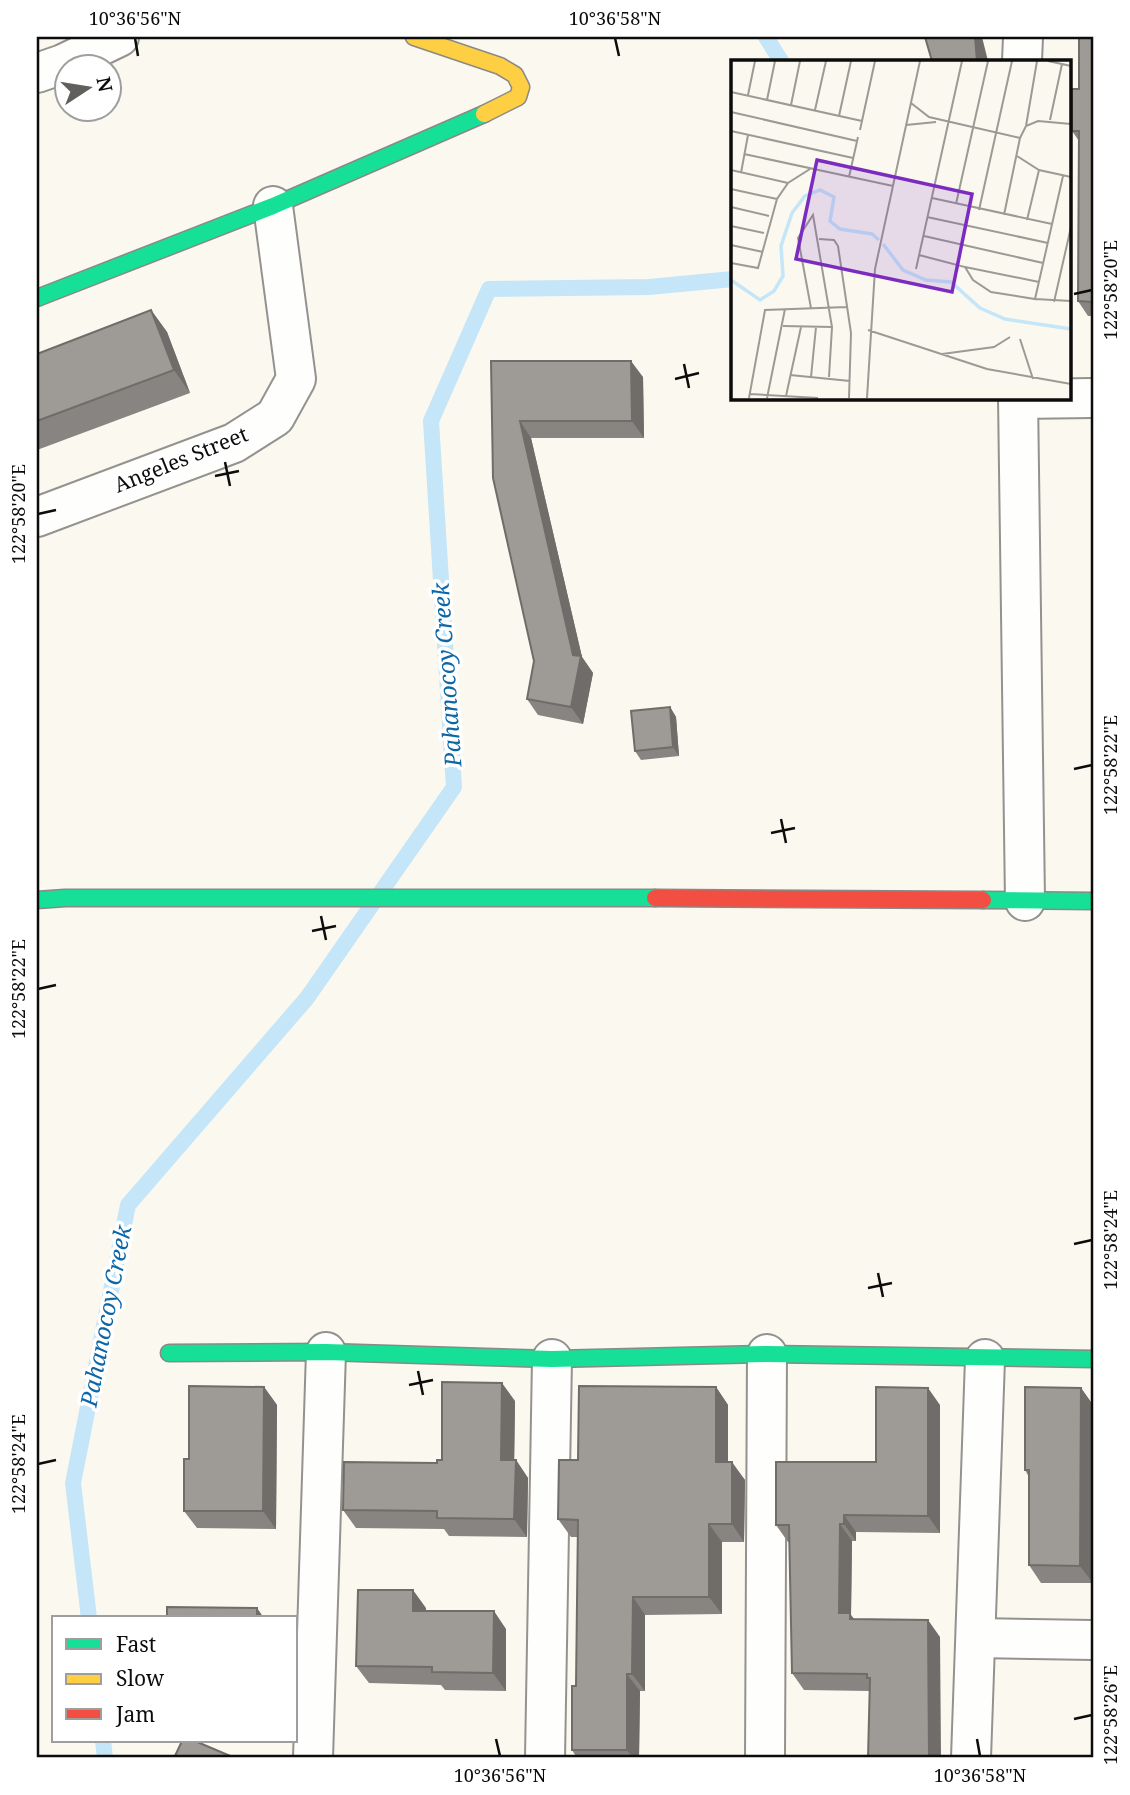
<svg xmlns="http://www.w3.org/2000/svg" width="1130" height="1795" font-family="'Noto Serif',serif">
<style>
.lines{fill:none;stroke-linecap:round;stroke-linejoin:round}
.stream{stroke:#c4e6f8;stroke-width:16}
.street-casing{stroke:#94928f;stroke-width:42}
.fast-casing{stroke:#8a8985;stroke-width:19}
.slow-casing{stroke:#8a8985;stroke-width:19}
.jam-casing{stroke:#8a8985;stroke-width:19}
.street{stroke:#fefefd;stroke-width:38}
.fast{stroke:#16e098;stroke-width:16}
.slow{stroke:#ffcf43;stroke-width:16}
.jam{stroke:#f24e42;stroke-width:16}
.wall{fill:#888481}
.shaded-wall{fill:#6f6c69}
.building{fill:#9e9a96;stroke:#6f6c69;stroke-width:2}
.ticks{fill:none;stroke:#0c0c0c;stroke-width:2.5}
.labels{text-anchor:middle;stroke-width:7;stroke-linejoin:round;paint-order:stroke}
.street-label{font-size:21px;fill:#0c0c0c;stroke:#fff}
.water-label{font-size:23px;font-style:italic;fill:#0d67a7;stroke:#fff}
.inset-river{fill:none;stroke:#c4e6f8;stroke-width:3.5}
.inset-road{fill:none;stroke:#9b9a95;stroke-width:2}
.view{fill:#7b2cbf;fill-opacity:0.15;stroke:#7b2cbf;stroke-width:3.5}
.inset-edge{fill:none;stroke:#0c0c0c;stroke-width:3.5}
.neatline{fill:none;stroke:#0c0c0c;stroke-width:2.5}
.ticks-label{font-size:18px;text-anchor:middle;fill:#0c0c0c}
</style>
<rect width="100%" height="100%" fill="#fbf8f0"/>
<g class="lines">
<g class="stream">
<polyline points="766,37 781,61"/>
<polyline points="89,1618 73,1483 128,1205 307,998 454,787 431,421 489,289 649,287 733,279"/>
<polyline points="103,1741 105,1758"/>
</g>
<defs>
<g id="street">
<polyline points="1022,61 1023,37"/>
<polyline points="37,73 63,64 119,37"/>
<polyline points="1018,397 1025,901"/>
<polyline points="1018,399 1093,398"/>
<polyline points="37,517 234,443 275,417 296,379 273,206"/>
<polyline points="976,1638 1093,1640"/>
<polyline points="313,1758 326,1352"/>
<polyline points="545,1758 552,1359"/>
<polyline points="765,1758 767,1354"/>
<polyline points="971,1758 985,1359"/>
</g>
<g id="fast">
<polyline points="37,298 273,206 484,114"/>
<polyline points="37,900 65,898 655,898"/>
<polyline points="983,900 1093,901"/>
<polyline points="169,1353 326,1352 552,1359 767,1354 1093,1359"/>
</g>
<polyline id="slow" points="414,37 500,66 515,75 521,87 518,97 484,114"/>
<polyline id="jam" points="655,898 983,900"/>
</defs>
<use href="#street" class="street-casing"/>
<use href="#fast" class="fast-casing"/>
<use href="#slow" class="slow-casing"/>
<use href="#jam" class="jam-casing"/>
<use href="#street" class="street"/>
<use href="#fast" class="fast"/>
<use href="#slow" class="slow"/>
<use href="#jam" class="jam"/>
</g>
<g class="wall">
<polygon points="1093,37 1093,316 1088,316 1078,301 1079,141 1072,131 1079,89"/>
<polygon points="151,310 167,332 190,393 37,450 37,354"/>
<polygon points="491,361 643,377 644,438 531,438 582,657 593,673 583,724 538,715 527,699 534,661"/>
<polygon points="670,707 676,717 679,756 641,760 635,751"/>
<polygon points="264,1387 277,1405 276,1529 197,1528 184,1511 189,1459"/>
<polygon points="716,1387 728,1405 728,1462 745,1480 744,1542 722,1542 722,1614 645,1615 645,1691 640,1691 639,1758 577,1758 572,1750 576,1686 578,1537 571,1537 558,1519 578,1460"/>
<polygon points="1081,1388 1093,1405 1093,1583 1041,1583 1029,1565 1029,1477 1025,1470"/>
<polygon points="515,1401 514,1460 516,1460 528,1478 527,1537 449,1536 444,1529 356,1528 343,1510 442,1460"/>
<polygon points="940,1405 940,1533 856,1532 856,1541 852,1541 851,1615 854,1619 940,1637 869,1691 804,1690 792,1673 789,1542 788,1542 776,1525 876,1462"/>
<polygon points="426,1608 426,1611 506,1629 506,1691 445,1690 441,1685 369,1683 356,1666"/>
</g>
<g class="shaded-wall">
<polygon points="975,37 982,37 988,61 977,61"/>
<polygon points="151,310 167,332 190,393 174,370"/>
<polygon points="631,361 643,377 644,438 632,421"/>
<polygon points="520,421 531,438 582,657 593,673 583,724 571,707 573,655"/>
<polygon points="670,707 676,717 679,756 673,747"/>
<polygon points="502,1383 515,1401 514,1478 501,1460"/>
<polygon points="264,1387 277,1405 276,1529 263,1511"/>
<polygon points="716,1387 728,1405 728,1480 716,1462"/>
<polygon points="928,1388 940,1405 940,1533 928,1516"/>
<polygon points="1081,1388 1093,1405 1093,1583 1080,1566"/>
<polygon points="516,1460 528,1478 527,1537 514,1519"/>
<polygon points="732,1462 745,1480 744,1542 732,1524"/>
<polygon points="844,1515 856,1532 856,1541 844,1524"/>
<polygon points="709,1524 722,1542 722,1614 709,1597"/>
<polygon points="840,1524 852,1541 851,1615 862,1630 839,1613"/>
<polygon points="413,1590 426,1608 425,1629 413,1611"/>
<polygon points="633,1597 645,1615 645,1691 632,1674"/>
<polygon points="257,1608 264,1618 257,1618"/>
<polygon points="494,1611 506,1629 506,1691 493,1673"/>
<polygon points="928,1620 940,1637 941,1758 929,1758"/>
<polygon points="627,1674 640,1691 639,1758 633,1758 627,1750"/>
</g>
<g class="building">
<polygon points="925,37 975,37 977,61 932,61"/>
<polygon points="1079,37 1093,37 1093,302 1078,301 1079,131 1072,131 1072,89 1079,89"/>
<polygon points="151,310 174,370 37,421 37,354"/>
<polygon points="491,361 631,361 632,421 520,421 573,655 581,656 571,707 527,699 534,661 493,478"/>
<polygon points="670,707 673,747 635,751 631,711"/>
<polygon points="442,1382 502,1383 501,1460 516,1460 514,1519 437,1518 437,1511 343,1510 344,1462 437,1463 437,1460 442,1460"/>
<polygon points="189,1386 264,1387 263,1511 184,1511 184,1459 189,1459"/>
<polygon points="579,1386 716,1387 716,1462 732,1462 732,1524 709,1524 709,1597 633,1597 632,1674 627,1674 627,1750 572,1750 572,1686 576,1686 578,1520 558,1519 559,1460 578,1460"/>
<polygon points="876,1387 928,1388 928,1516 844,1515 844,1524 840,1524 839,1613 850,1613 850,1619 928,1620 929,1758 868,1758 870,1678 867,1678 867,1674 792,1673 789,1525 776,1525 776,1462 876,1462"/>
<polygon points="1025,1387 1081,1388 1080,1566 1029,1565 1029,1470 1025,1470"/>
<polygon points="358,1590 413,1590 413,1611 494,1611 493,1673 432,1672 432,1667 356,1666"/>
<polygon points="167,1607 257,1608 257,1618 167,1618"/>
<polygon points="182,1741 195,1741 235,1758 174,1758"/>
</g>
<path class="ticks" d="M135,38L138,56M615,38L619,56M1074,294L1092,290M684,364L689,388M675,379L699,373M225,462L230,486M215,476L239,471M38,514L56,510M1074,769L1092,765M781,819L786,843M771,833L795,828M321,916L326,940M312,931L336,926M38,989L56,985M1074,1244L1092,1240M878,1273L883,1297M868,1288L892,1283M418,1371L423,1395M409,1385L433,1380M38,1464L56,1460M1074,1719L1092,1715M496,1739L500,1756M977,1739L980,1756"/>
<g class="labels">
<g class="street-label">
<text transform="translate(181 460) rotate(-22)" y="7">Angeles Street</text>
</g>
<g class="water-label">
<text transform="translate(447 675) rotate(-94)" y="8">Pahanocoy Creek</text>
<text transform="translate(106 1316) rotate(-79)" y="8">Pahanocoy Creek</text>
</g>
</g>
<g transform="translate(731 60)">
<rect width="340" height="340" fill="#fbf8f0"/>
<path class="inset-river" d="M152,184L172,210L195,220L220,222L249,248L274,259L340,269M0,220L29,240L43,231L52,216L50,186L61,153L74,136L89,130L103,137L99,161L109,169L141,174L148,180"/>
<path class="inset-road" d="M317,1L340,6M0,32L131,61M17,35L24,1M36,40L44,1M180,43L198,57L289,78L273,155M60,45L69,1M84,50L95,1M0,52L126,81M108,56L120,1M319,60L331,4M175,65L205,62M295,66L306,1M129,70L144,1M0,71L122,98M289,78L295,66L307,61L340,64M13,94L162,126M286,96L308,110L340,117M0,110L57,123M10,113L17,75M118,117L127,77M0,129L46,139M201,138L321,164M225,144L257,1M0,147L38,156M248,150L281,1M196,157L317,183M296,160L308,110M0,166L33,173M193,176L312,203M88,179L103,180L107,186L120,273L118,338M0,185L32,192M188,195L234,207L242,220L260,232L304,239L332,116M0,203L27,208L46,139L57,123L79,109M234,207L308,222M185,209L231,1M304,239L340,241M323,242L340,167M80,248L67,178L82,155L101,267L98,317M52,266L101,267M137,270L256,309L340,324M289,279L302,319M211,294L263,287L279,277M59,315L119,321M80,317L85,267M19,334L87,338M55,336L70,267M18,338L34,250L116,247M36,338L54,249M136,338L144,209L189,1"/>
<path class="view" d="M86,100L241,134L221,232L65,199Z"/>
<rect width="340" height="340" class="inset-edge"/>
</g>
<rect width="1130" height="1795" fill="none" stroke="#ffffff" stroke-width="77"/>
<rect x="52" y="1616" width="245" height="126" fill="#ffffff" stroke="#9e9e9e" stroke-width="2"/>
<rect x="66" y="1639" width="35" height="10" fill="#16e098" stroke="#9e9e9e" stroke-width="2"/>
<text x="116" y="1652" font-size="21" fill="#0c0c0c">Fast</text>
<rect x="66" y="1674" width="35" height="10" fill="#ffcf43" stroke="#9e9e9e" stroke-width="2"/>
<text x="116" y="1686" font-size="21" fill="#0c0c0c">Slow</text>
<rect x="66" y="1709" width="35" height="10" fill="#f24e42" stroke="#9e9e9e" stroke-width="2"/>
<text x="116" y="1722" font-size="21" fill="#0c0c0c">Jam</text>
<g transform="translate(88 88) rotate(78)"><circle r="33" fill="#ffffff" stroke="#9e9e9e" stroke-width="2"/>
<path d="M0-5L12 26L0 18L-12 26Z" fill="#605f5c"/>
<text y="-10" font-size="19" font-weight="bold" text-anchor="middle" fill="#0c0c0c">N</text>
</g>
<rect x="38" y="38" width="1054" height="1718" class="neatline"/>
<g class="ticks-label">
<text x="135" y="25">10°36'56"N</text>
<text x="615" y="25">10°36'58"N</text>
<text transform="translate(1111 290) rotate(-90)" y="6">122°58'20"E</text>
<text transform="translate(19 514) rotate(-90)" y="6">122°58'20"E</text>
<text transform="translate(1111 765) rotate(-90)" y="6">122°58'22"E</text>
<text transform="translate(19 989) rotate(-90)" y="6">122°58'22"E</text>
<text transform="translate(1111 1240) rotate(-90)" y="6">122°58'24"E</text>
<text transform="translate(19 1464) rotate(-90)" y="6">122°58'24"E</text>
<text transform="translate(1111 1715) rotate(-90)" y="6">122°58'26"E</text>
<text x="500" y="1782">10°36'56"N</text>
<text x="980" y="1782">10°36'58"N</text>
</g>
</svg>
